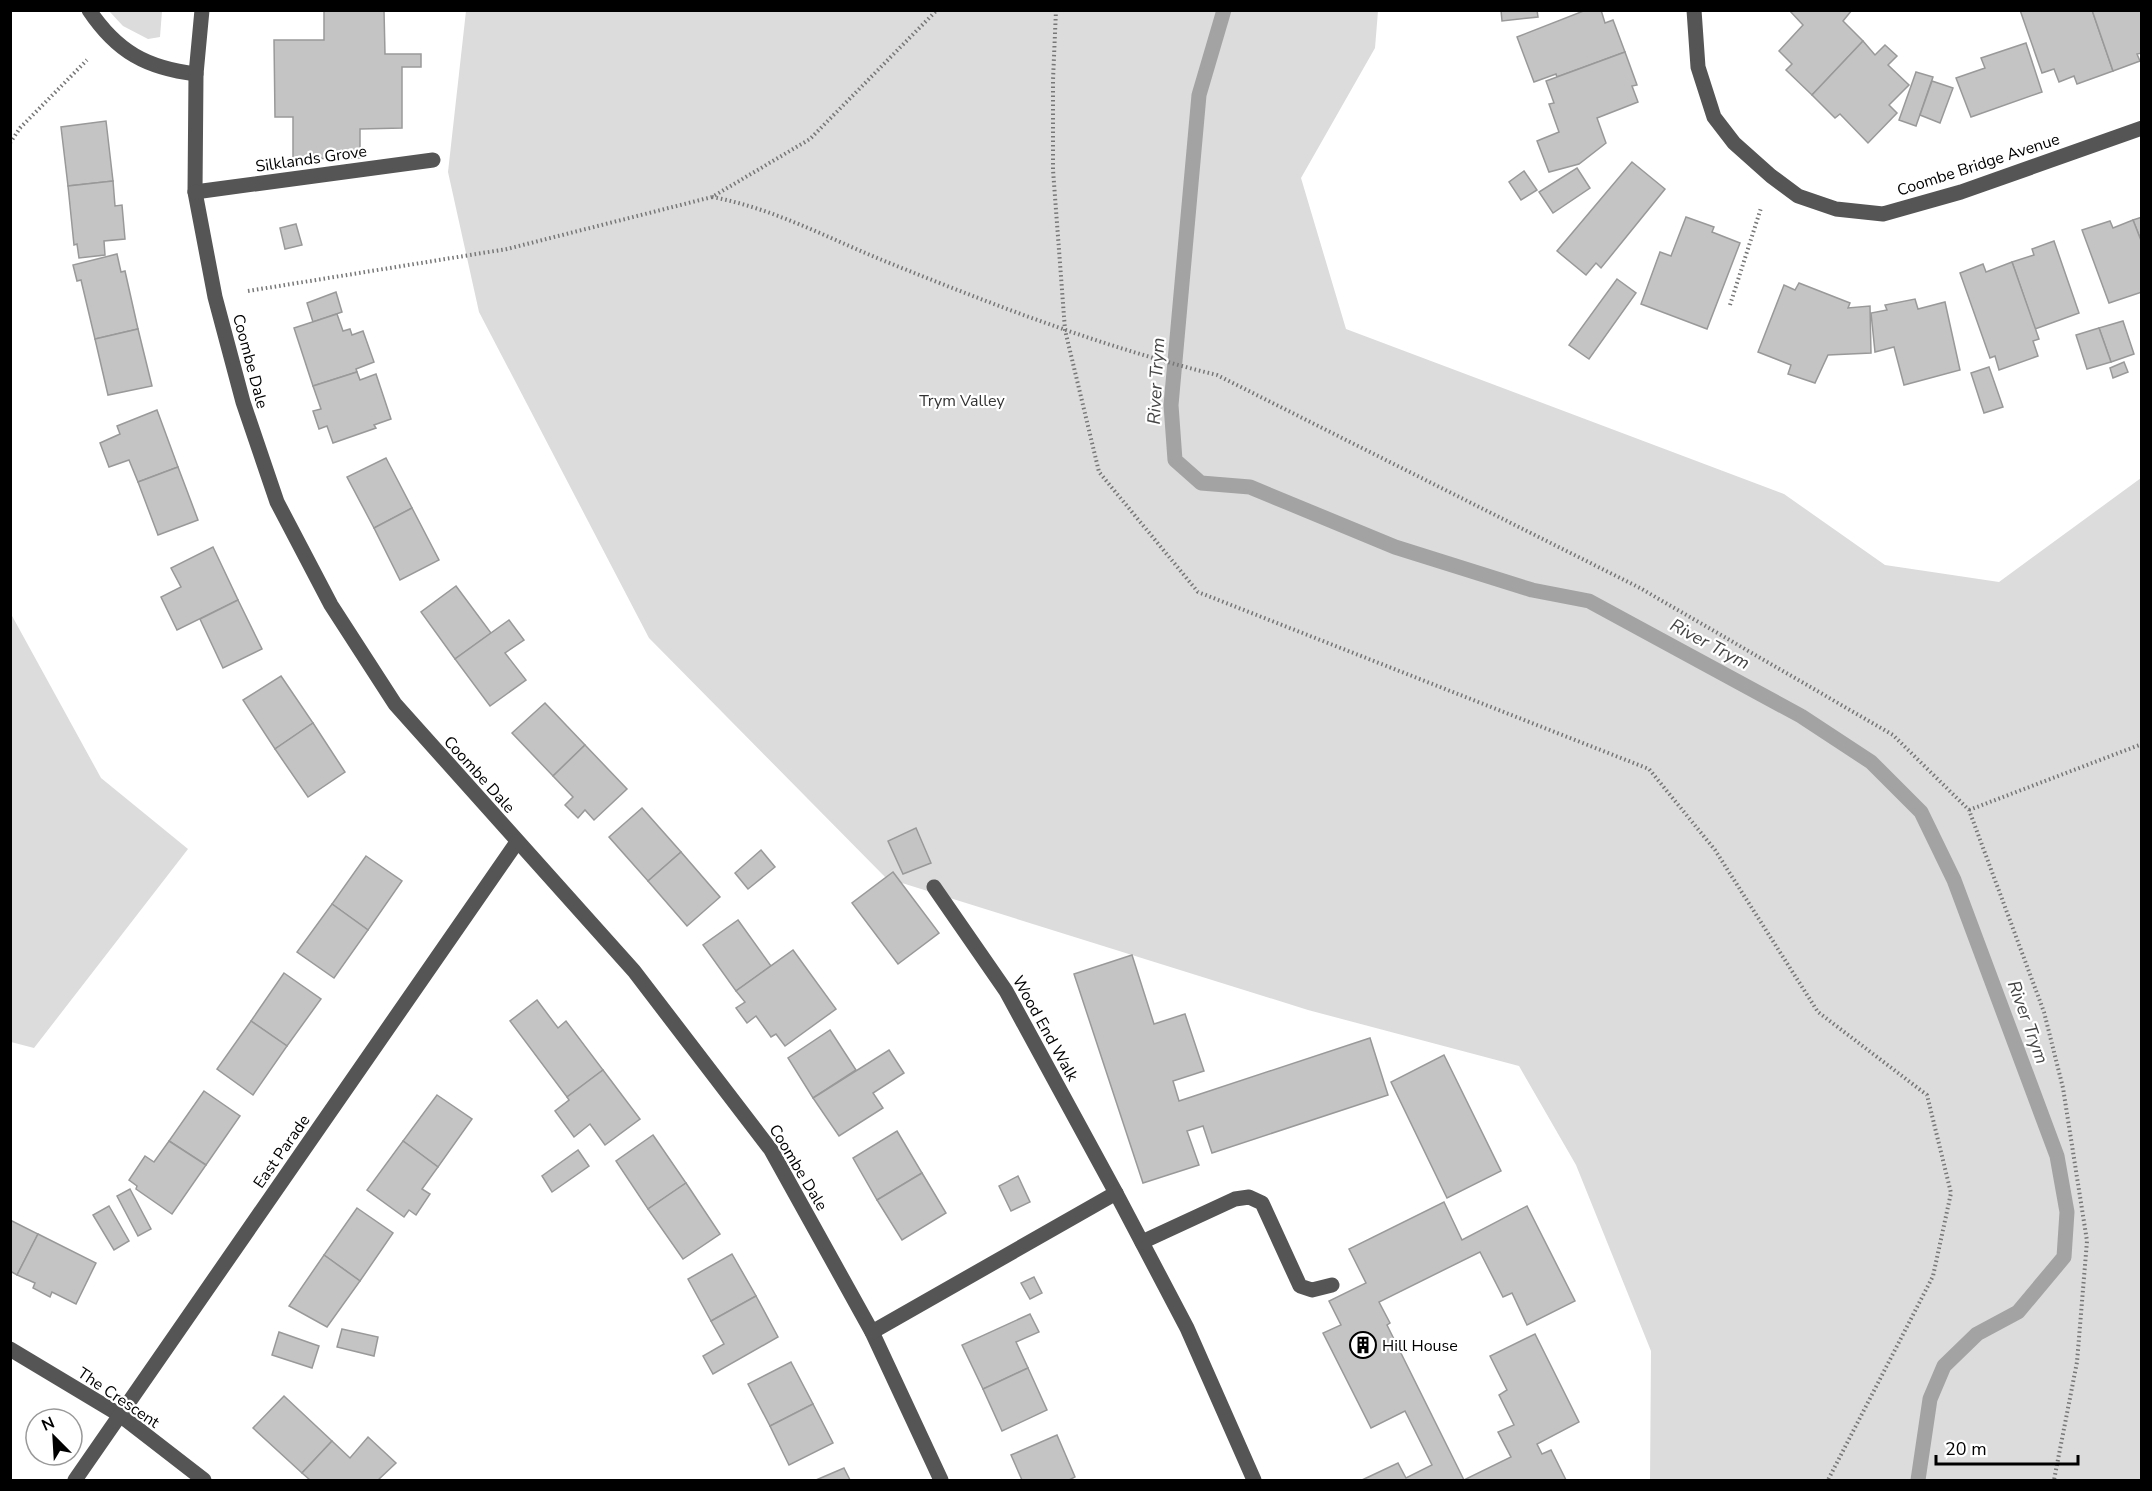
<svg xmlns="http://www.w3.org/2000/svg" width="2152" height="1491" font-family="'Nunito Sans',sans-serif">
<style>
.green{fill:#dcdcdc}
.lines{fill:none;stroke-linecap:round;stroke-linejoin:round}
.stream{stroke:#a3a3a3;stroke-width:15}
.building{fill:#c4c4c4;stroke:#999;stroke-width:1.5}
.path{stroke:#777;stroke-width:4;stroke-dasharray:1.5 3;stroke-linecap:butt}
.minor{stroke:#555;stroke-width:15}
.labels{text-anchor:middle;stroke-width:4.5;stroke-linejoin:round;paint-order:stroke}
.street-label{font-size:16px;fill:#000;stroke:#fff}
.park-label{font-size:16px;fill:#333;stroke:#fff}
.poi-label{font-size:16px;fill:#000;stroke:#fff;text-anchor:start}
.water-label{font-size:18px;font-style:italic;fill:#444;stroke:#fff}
</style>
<rect width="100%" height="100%" fill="#fff"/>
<g class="green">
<polygon points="109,11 162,11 160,37 148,39 123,26"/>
<polygon points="466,11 1378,11 1375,48 1301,178 1346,329 1784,494 1885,565 1999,582 2141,478 2141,1480 1650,1480 1651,1351 1576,1165 1519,1066 1308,1010 886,878 649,638 479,312 448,172"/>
<polygon points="11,614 101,778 188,849 34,1048 11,1042"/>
</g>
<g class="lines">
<polyline class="stream" points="1224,10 1199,95 1171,405 1175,460 1201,483 1250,487 1395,547 1532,590 1589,601 1801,716 1871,762 1921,812 1954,880 2057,1156 2067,1212 2064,1257 2018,1312 1977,1334 1944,1366 1930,1399 1918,1480"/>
</g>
<g class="building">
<polygon points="324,10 384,10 385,54 421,54 421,67 402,67 402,128 360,129 360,158 293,159 293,117 275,117 274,40 324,40"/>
<polygon points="1501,10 1537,10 1538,17 1502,21"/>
<polygon points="1586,10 1601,10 1605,23 1613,20 1625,52 1557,77 1556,74 1534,82 1517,37"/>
<polygon points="1789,10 1852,10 1843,21 1863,41 1812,95 1786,70 1792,64 1779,51 1803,25"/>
<polygon points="2020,10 2092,10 2113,71 2077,84 2074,76 2059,82 2054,69 2042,73"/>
<polygon points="2092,10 2142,10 2142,53 2137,54 2140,61 2113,71"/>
<polygon points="1863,41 1875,55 1885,45 1897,56 1888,65 1909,85 1889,105 1897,113 1868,143 1840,114 1835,118 1812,95"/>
<polygon points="2026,43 2042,92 1971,117 1956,78 1985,68 1981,58"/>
<polygon points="1625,52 1637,85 1632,86 1638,102 1597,118 1606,143 1579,164 1549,172 1537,141 1559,132 1549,104 1554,103 1546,81"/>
<polygon points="1916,72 1933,77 1916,126 1899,120"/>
<polygon points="1932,81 1953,88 1940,123 1920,115"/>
<polygon points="106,121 113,181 68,186 61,127"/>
<polygon points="1632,162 1665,189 1601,268 1596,263 1586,275 1557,251"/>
<polygon points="1577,168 1590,188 1553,213 1539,192"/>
<polygon points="1524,171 1537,190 1521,200 1509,182"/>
<polygon points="113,181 115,206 122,205 125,239 104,241 105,255 79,258 77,244 74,245 68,186"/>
<polygon points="1686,217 1714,227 1712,232 1740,243 1707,329 1641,304 1660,252 1671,256"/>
<polygon points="2142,217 2142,243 2133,220"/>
<polygon points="2133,220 2142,243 2142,292 2109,303 2082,230 2110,221 2113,228"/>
<polygon points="296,224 302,245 285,249 280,228"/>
<polygon points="2054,241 2079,313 2035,329 2012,262 2034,255 2032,249"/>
<polygon points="117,254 121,272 125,271 138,329 95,339 81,280 77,281 73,265"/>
<polygon points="2012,262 2039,339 2033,341 2038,356 1999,370 1995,356 1990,358 1960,273 1983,264 1986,272"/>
<polygon points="1617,279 1636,293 1589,359 1569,345"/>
<polygon points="1799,283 1850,303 1848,308 1870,306 1871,353 1828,355 1815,383 1788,374 1791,365 1758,352 1784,285 1795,290"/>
<polygon points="336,292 342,312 313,322 307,303"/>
<polygon points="1915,299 1918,309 1945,302 1960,370 1904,385 1894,347 1875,352 1871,313 1887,310 1885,305"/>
<polygon points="337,314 343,331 350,329 352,335 363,331 374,362 356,369 357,372 313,386 294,328"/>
<polygon points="2123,321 2134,354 2111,362 2099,328"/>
<polygon points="2099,328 2111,362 2087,369 2076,335"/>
<polygon points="138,329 152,386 108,395 95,339"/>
<polygon points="2124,362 2128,372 2113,378 2110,368"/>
<polygon points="1989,367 2003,407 1984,413 1971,373"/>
<polygon points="357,372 360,380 376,374 391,419 374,425 376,428 333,443 327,426 319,429 313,411 321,409 313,386"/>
<polygon points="157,410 178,467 138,482 129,460 109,467 100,443 120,434 117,426"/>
<polygon points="386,458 412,508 374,528 347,477"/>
<polygon points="178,467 198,520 158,535 138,482"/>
<polygon points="412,508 439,560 400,580 374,528"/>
<polygon points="213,547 238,600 177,630 161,597 181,587 171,568"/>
<polygon points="456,586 491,633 455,659 421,612"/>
<polygon points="238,600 262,649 223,668 200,619"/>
<polygon points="509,620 524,640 505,653 526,680 490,706 455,659"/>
<polygon points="281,676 313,723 275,749 243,700"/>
<polygon points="545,703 585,745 553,776 512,733"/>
<polygon points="313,723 345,772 308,797 275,749"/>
<polygon points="585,745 627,789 594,820 585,810 578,818 565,805 573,797 553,776"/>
<polygon points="642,808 681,852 648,881 609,837"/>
<polygon points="916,828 931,863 903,874 888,841"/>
<polygon points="761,850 775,867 748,889 735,873"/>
<polygon points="681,852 720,897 687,926 648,881"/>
<polygon points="366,856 402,881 368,930 332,904"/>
<polygon points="893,872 939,933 898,964 852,903"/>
<polygon points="332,904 368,930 334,978 297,952"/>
<polygon points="738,920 771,966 736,991 703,945"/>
<polygon points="793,950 836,1009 785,1046 776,1034 771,1037 756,1016 747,1023 736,1008 745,1002 736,991"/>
<polygon points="1132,955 1154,1024 1185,1014 1204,1071 1173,1081 1179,1101 1370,1038 1388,1095 1212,1153 1203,1126 1187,1131 1199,1165 1143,1183 1074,974"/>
<polygon points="284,973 321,999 287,1046 251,1021"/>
<polygon points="537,1000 558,1028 566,1021 603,1070 567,1097 510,1021"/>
<polygon points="251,1021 287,1046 253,1095 217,1069"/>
<polygon points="830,1030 856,1070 813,1098 788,1058"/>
<polygon points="889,1050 904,1073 873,1093 883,1108 839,1136 813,1098"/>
<polygon points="1444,1055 1501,1171 1447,1198 1391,1082"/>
<polygon points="603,1070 640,1119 605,1145 590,1124 574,1137 555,1111 569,1100 567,1097"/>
<polygon points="204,1091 240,1116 206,1165 169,1141"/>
<polygon points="437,1095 472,1119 438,1167 403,1141"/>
<polygon points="897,1131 922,1173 877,1200 853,1158"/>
<polygon points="653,1135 686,1183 648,1209 616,1161"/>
<polygon points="169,1141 206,1165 172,1214 136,1189 137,1186 129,1180 145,1156 154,1162"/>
<polygon points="403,1141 438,1167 422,1189 430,1194 416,1215 409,1210 404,1217 367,1190"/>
<polygon points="578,1150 589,1166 552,1192 542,1176"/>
<polygon points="922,1173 946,1213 902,1240 877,1200"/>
<polygon points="1018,1176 1030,1202 1011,1211 999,1186"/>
<polygon points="686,1183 720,1234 683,1259 648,1209"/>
<polygon points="130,1189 151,1229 138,1236 117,1196"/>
<polygon points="1444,1202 1462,1240 1527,1206 1575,1301 1527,1325 1512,1293 1503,1297 1480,1252 1379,1302 1390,1323 1387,1325 1464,1480 1511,1457 1498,1432 1514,1425 1499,1395 1507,1390 1490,1356 1535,1334 1579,1422 1537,1444 1542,1454 1551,1450 1566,1480 1362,1480 1398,1463 1406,1478 1432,1465 1405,1411 1371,1428 1323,1333 1341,1325 1329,1301 1366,1283 1349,1249"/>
<polygon points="109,1206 129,1241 114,1250 93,1215"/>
<polygon points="357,1208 393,1233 360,1281 324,1255"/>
<polygon points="10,1220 38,1234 17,1275 10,1271"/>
<polygon points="38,1234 96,1263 76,1304 52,1292 50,1297 33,1288 35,1283 17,1275"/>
<polygon points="732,1254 756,1296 711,1321 688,1279"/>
<polygon points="324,1255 360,1281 327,1327 289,1306"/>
<polygon points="1034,1277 1042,1293 1030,1299 1021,1283"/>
<polygon points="756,1296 778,1337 713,1374 703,1356 724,1344 711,1321"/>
<polygon points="1030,1314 1039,1332 1016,1342 1028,1368 983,1389 962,1345"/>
<polygon points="342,1329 378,1337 374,1356 337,1347"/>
<polygon points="279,1332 319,1346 312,1368 272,1355"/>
<polygon points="791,1362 813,1404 770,1426 748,1384"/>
<polygon points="1028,1368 1047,1410 1002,1431 983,1389"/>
<polygon points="284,1396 332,1441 302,1473 253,1428"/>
<polygon points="813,1404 833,1443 789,1465 770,1426"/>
<polygon points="1057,1435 1075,1477 1069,1480 1022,1480 1011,1455"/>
<polygon points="368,1437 396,1463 378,1480 310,1480 302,1473 332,1441 350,1458"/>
<polygon points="844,1468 850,1480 816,1480"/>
</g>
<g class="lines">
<g class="path">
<polyline points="1056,10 1053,80 1053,170 1065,330 1099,472 1198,592 1649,769 1715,850 1818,1012 1927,1095 1951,1193 1933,1276 1828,1480"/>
<polyline points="10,143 20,128 87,60"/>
<path d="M712,197C772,208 826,237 882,260C991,304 1102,347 1217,375L1640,588L1893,735L1969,810L2044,1012L2063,1088L2087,1241L2077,1362L2054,1480"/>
<polyline points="248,291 507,249 712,197 810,139 937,10"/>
<polyline points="1730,305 1761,208"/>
<polyline points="1969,810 2142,744"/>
</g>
<g class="minor">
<path d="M89,10C117,52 147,68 196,74"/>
<polyline points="202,10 196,74 195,192 215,297 243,402 277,502 331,605 395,704 634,971 771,1150 872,1332 941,1480"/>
<polyline points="1694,10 1698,67 1714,117 1734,143 1771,176 1798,196 1836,209 1883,214 1961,192 2142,128"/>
<polyline points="195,192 433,160"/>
<polyline points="934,887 1006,991 1116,1193 1187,1328 1254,1480"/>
<polyline points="1142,1242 1235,1199 1249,1197 1262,1203 1300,1286 1312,1290 1332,1285"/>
<polyline points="872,1332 1116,1193"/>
<polyline points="10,1349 120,1415 204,1480"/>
<polyline points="75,1480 517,842"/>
</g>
</g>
<defs>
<symbol id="building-ring" viewBox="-11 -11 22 22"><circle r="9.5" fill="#fff" stroke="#000" stroke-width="1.5"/><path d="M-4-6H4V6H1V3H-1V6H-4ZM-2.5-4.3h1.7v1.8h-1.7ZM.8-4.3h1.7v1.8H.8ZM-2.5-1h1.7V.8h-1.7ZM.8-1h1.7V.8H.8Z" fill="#000"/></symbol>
</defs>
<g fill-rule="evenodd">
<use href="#building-ring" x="1348" y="1330" width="30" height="30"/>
</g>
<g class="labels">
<g class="street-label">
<text transform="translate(311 158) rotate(-8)" y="6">Silklands Grove</text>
<text transform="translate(1978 164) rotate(-18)" y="6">Coombe Bridge Avenue</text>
<text transform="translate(251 361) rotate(75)" y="6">Coombe Dale</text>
<text transform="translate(480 774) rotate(48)" y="6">Coombe Dale</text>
<text transform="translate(1046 1028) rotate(61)" y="6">Wood End Walk</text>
<text transform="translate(281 1151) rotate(-55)" y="6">East Parade</text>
<text transform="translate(799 1167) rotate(59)" y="6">Coombe Dale</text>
<text transform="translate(119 1397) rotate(34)" y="6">The Crescent</text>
</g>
<g class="park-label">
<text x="962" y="406">Trym Valley</text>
</g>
<g class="poi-label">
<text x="1382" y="1351">Hill House</text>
</g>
<g class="water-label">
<text transform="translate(1156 381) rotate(-87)" y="6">River Trym</text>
<text transform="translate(1710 644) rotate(28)" y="6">River Trym</text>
<text transform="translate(2028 1022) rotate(70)" y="6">River Trym</text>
</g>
</g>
<rect width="2152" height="1491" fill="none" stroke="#000000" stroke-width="24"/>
<g transform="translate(54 1437) rotate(336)"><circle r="28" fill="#ffffff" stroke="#999999" stroke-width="1.5"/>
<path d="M0-4.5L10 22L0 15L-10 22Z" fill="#000000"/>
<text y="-9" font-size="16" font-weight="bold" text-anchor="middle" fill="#000000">N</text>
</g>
<path d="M1936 1455v9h142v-9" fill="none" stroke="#000000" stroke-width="3"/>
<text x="1945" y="1455" font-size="18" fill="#000000" stroke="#ffffff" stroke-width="4.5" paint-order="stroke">20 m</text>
</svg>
